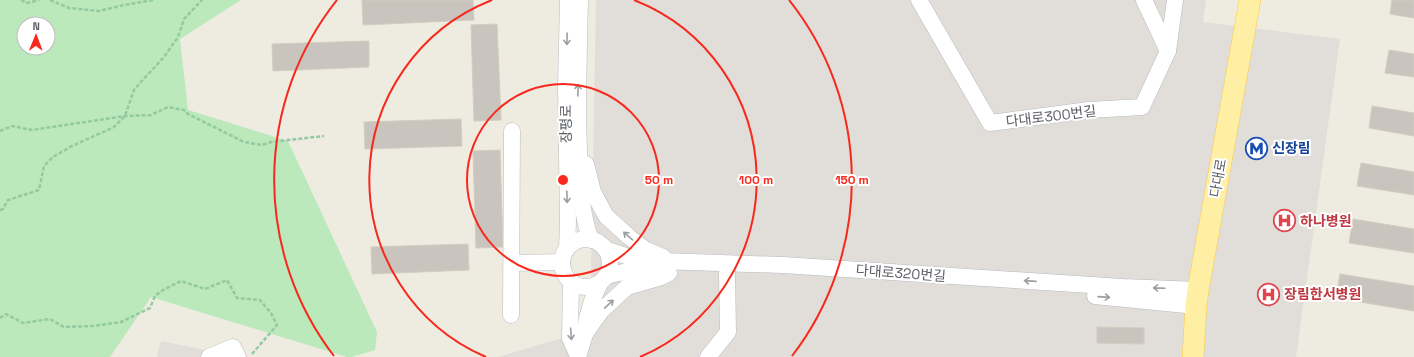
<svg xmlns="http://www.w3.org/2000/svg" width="1414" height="357" font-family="'Space Grotesk','Noto Sans KR',sans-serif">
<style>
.industrial{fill:#e1ded9}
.green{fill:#bbe9bb;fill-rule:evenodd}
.building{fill:#c9c5be;stroke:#d3ccbf}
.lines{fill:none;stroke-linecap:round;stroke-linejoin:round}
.minor-casing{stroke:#b7babf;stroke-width:17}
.major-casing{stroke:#ffc849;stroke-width:22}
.path{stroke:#93caa2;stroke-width:2.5;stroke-dasharray:4 2;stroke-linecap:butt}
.minor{stroke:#fff;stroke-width:16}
.major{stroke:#ffefa5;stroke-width:21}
.oneway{stroke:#9c9ea2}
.ring{fill:none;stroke:#f9281c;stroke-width:2}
.labels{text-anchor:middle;stroke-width:4;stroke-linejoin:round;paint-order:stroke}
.street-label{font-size:14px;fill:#5a5e64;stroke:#fff}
.transit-label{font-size:14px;font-weight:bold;fill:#164399;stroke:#fff;text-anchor:start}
.health-label{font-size:14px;font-weight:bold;fill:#be3a42;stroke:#fff;text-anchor:start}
.centre{fill:#f9281c;stroke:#fff;stroke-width:2}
.ring-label{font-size:12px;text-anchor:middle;font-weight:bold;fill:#f9281c;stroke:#fff;stroke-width:4;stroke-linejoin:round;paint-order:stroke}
</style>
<rect width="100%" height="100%" fill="#eeebe1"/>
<g class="industrial">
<polygon points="596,0 1206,0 1203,22 1340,39 1296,357 498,357 590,330"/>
<polygon points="161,341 239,357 157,357"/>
</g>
<path class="green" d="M0,0H241L180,39L188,110L288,141L377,332L375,350L352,357H347L151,297L110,357H0ZM24,24H48V48H24Z"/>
<g class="building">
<polygon points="362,0 473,0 474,20 363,25"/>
<polygon points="1392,0 1414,0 1414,18 1390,14"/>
<polygon points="497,24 501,120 474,121 471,25"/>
<polygon points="369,41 369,67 273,71 272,44"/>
<polygon points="1389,50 1414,54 1414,77 1385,73"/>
<polygon points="1372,106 1414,113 1414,136 1369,128"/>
<polygon points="461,119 462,146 365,149 364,122"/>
<polygon points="500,150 503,247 476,248 473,151"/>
<polygon points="1361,163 1414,172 1414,195 1357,186"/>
<polygon points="1353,219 1414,229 1414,253 1349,243"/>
<polygon points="468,244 469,270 372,274 371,247"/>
<polygon points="1340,274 1414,286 1414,311 1336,298"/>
<polygon points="1097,327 1144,328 1144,344 1097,343"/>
</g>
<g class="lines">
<defs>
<g id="minor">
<path d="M580,0C579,50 577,100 579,150C580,180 580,211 591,240"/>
<polyline points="919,0 990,123 1089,110 1142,107 1168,51 1175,0"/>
<polyline points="1144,0 1168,51"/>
<polyline points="586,164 593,192 606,216 629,237 646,250 663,257"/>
<circle cx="586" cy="263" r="24"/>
<polyline points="567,249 568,222 566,87 568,0"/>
<polyline points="605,249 632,258 660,261 783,265 1122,287 1198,290"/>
<polyline points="512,263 562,262"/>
<path d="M605,277C623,270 641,269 661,270"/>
<polyline points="571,282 570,338 578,356"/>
<polyline points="1095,296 1196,306"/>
<polyline points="511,315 512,131"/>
<polyline points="585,334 591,325 602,310 627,287 661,277 669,273"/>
<polyline points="209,357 233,347 238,357"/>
<polyline points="578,357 585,334 587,318 592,301 600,283"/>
<polyline points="708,357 728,332 727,273"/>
</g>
<polyline id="major" points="1193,357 1196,306 1198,290 1250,0"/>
</defs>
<use href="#minor" class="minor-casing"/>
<use href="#major" class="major-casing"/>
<g class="path">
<polyline points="21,0 27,3 39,0"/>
<polyline points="50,0 69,8 99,11 124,5 153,0"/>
<polyline points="0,131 12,126 32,130 125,116 151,115 168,107 184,110 188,114 244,142 262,145 271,142 324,136"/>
<polyline points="0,210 3,209 8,200 39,190 44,166 53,157 70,147 114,127 125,116 134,90 140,83 164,57 178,37 184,19 202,0"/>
<polyline points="0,318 6,314 23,323 50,319 64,327 93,326 121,322 150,308 155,296 163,290 181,281 205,289 227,280 237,298 260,300 271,313 277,325 252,354"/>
</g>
<use href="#minor" class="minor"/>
<use href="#major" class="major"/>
</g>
<defs><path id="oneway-shaft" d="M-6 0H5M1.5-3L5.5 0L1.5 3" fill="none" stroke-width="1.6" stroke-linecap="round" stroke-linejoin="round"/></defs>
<g class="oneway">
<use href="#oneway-shaft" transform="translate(567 39) rotate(91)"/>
<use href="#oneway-shaft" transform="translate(578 90) rotate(-89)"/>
<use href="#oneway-shaft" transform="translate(567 197) rotate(88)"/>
<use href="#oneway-shaft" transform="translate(628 236) rotate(-139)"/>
<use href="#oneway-shaft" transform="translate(1030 281) rotate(-176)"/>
<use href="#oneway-shaft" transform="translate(1159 288) rotate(-178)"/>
<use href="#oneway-shaft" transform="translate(1104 297) rotate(4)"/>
<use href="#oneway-shaft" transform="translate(609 304) rotate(-43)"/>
<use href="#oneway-shaft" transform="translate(571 334) rotate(86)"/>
</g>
<g class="ring">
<circle cx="563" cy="180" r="96"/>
<path d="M486 357A193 193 0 0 1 492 0M634 0A193 193 0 0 1 640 357"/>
<path d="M334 356A289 289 0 0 1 337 0M789 0A289 289 0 0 1 792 356"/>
</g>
<defs>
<symbol id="metro-ring" viewBox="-11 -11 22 22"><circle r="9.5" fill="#fff" stroke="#1a4fb4" stroke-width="1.5"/><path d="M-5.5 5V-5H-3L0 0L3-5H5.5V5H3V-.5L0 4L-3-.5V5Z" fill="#1a4fb4"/></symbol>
<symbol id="hospital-ring" viewBox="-11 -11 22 22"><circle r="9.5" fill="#fff" stroke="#e0444e" stroke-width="1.5"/><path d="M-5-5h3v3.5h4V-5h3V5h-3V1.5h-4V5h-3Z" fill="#e0444e"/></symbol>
</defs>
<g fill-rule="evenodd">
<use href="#metro-ring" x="1244" y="136" width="25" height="25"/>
<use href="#hospital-ring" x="1272" y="208" width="25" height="25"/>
<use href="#hospital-ring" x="1256" y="282" width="25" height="25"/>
</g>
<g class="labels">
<g class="street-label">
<text transform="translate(1051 116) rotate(-7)" y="5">다대로300번길</text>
<text transform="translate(566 124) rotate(-90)" y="5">장평로</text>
<text transform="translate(1218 178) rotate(-80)" y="5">다대로</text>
<text transform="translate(901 273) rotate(4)" y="5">다대로320번길</text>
</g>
<g class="transit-label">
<text x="1272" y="153">신장림</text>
</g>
<g class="health-label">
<text x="1300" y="226">하나병원</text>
<text x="1284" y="299">장림한서병원</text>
</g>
</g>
<circle cx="563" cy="180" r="6" class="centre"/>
<g class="ring-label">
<text x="659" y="184">50 m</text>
<text x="756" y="184">100 m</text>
<text x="852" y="184">150 m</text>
</g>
<g transform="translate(36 36) rotate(1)"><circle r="19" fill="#ffffff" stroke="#bdbfc1"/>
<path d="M0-3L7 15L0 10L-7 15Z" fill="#f9281c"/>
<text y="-6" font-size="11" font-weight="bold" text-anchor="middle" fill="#5a5e64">N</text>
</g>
</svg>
